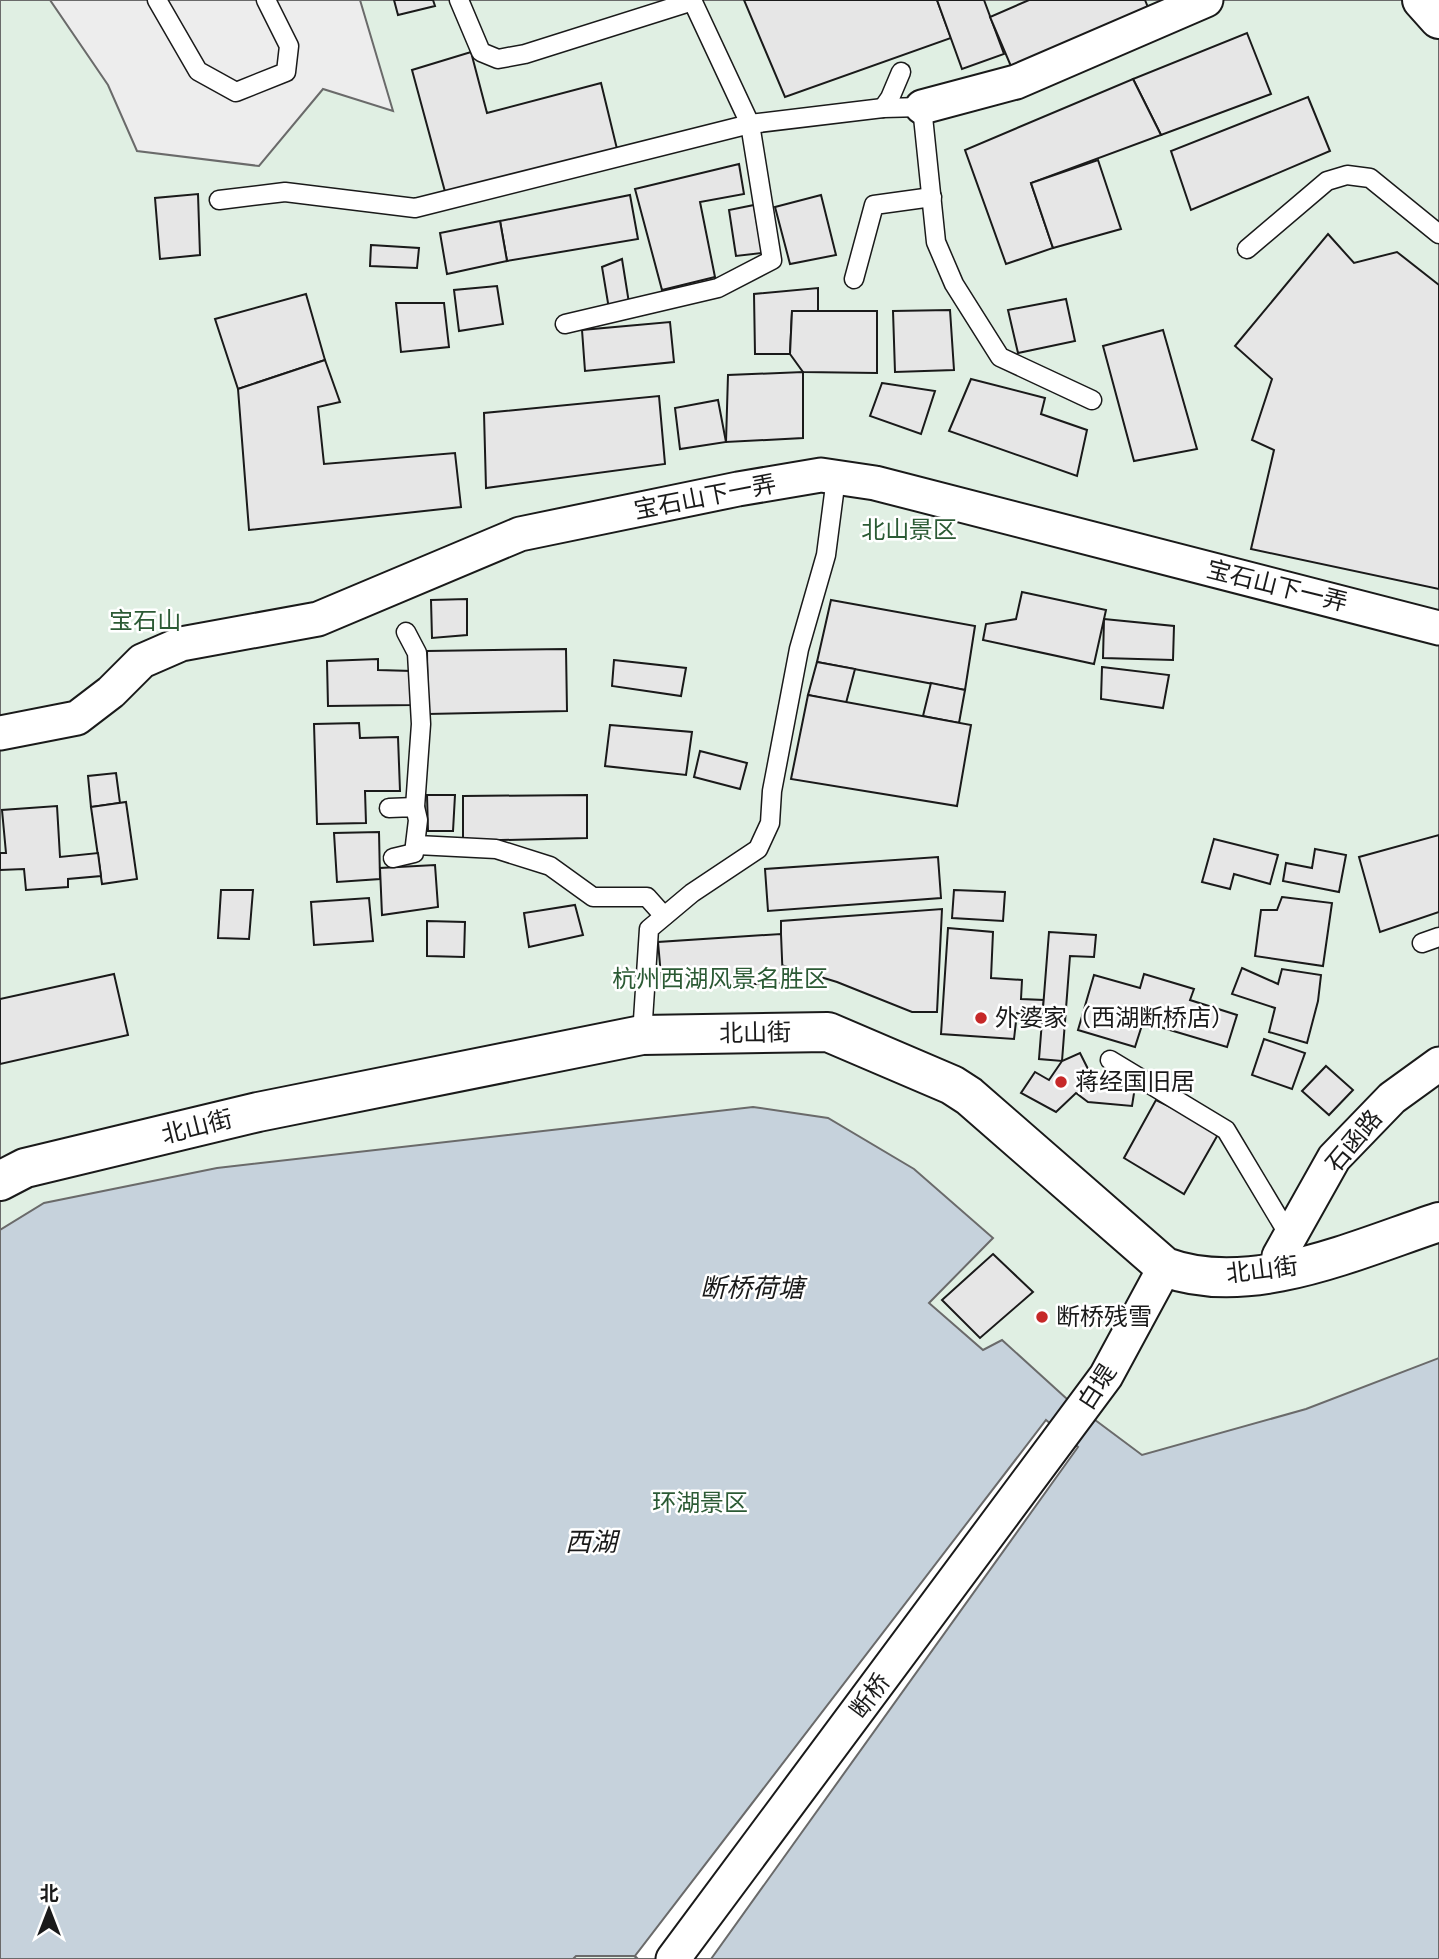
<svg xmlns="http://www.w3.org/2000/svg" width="1439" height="1959" font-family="Lato,'Noto Sans SC',sans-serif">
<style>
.green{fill:#e0efe3;stroke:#6a6a6a;stroke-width:2}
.parking{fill:#ededed;stroke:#6a6a6a;stroke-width:2}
.water{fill:#c6d2dc;stroke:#6a6a6a;stroke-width:2}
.pier{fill:#fff;stroke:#6a6a6a;stroke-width:2}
.building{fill:#e6e6e6;stroke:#1a1a1a;stroke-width:2}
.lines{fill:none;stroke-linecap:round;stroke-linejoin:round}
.lane-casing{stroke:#1a1a1a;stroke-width:21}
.street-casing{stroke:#1a1a1a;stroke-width:37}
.secondary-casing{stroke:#1a1a1a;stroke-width:42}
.lane{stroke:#fff;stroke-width:18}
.street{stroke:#fff;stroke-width:33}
.secondary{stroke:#fff;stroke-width:38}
.poi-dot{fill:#c62828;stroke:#fff;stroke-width:2.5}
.labels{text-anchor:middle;stroke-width:5;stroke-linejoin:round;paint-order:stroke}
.street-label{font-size:24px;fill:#1a1a1a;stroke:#fff}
.park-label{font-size:24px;fill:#2b5a34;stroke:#fff}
.poi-label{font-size:24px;fill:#1a1a1a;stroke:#fff;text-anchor:start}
.water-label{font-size:26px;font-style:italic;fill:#1a1a1a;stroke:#fff}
</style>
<rect width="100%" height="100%" fill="#fff"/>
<rect class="green" x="0" y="0" width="1439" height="1959"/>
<polygon class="parking" points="50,0 360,0 393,111 323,89 259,166 137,151 108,85"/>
<polygon class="water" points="753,1107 828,1118 914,1169 993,1238 929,1303 983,1350 1002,1340 1067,1399 1142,1455 1306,1409 1439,1358 1439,1959 638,1959 634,1956 576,1956 573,1959 0,1959 0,1230 44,1203 217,1168"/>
<polygon class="pier" points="1046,1420 1078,1447 711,1959 638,1959 635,1956"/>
<g class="building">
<polygon points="394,0 433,0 435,6 398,15"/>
<polygon points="744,0 937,0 951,38 785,97"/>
<polygon points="937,0 984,0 1004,54 962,69"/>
<polygon points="1029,0 1145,0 1151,15 1013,71 990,17"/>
<polygon points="1247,33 1271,94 1161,135 1133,79"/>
<polygon points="471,52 487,113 601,83 618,153 447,199 412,70"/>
<polygon points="1133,79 1161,135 1031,183 1053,248 1006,264 965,150"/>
<polygon points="1308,97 1330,151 1191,210 1171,151"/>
<polygon points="1098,160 1121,229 1053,248 1031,183"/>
<polygon points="739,164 744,194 700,202 715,277 662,290 635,189"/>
<polygon points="198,194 200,255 160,259 155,198"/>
<polygon points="630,195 638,239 507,261 500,221"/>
<polygon points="821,195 836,255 790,264 775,207"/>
<polygon points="754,205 762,253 736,256 729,210"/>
<polygon points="500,221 507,261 447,274 440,233"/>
<polygon points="1328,234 1354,263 1397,252 1439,285 1439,589 1251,549 1274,450 1252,440 1272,379 1235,346"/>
<polygon points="371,245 419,248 417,268 370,266"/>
<polygon points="622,259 629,303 609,309 602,267"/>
<polygon points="497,286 503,324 459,331 454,290"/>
<polygon points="818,288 818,311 792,311 790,354 755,354 754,294"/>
<polygon points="306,294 325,360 238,389 215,319"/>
<polygon points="1066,299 1075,341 1018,353 1008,310"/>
<polygon points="396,303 444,303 449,347 401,352"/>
<polygon points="950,310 954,370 895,372 893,311"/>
<polygon points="792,311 877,311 877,373 803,372 790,354"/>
<polygon points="670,322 674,362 585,371 582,330"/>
<polygon points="1163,330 1197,449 1134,461 1103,346"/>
<polygon points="325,360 340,402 318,407 324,464 455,453 461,507 249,530 238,389"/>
<polygon points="803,372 803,438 726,442 728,375"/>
<polygon points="971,379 1045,398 1041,414 1087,430 1077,476 949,431"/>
<polygon points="882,383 935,391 921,434 870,416"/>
<polygon points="659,396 665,464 486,488 484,413"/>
<polygon points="718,400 726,442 680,449 675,408"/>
<polygon points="1022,592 1106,610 1094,664 983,640 986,624 1016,619"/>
<polygon points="467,599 467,635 432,638 431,600"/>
<polygon points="831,600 975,626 965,690 817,662"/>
<polygon points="1104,619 1174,626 1173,660 1103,658"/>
<polygon points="566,649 567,711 428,714 427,651"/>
<polygon points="378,659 378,670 412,671 413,705 328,706 327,661"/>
<polygon points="614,660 686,668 681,696 612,686"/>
<polygon points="817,662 855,669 846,703 808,695"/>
<polygon points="1102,667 1169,675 1163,708 1101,699"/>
<polygon points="931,683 965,690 959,723 923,716"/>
<polygon points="808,695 971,725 957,806 791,779"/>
<polygon points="359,723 360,738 398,737 400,791 365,791 366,823 317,824 314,724"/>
<polygon points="610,725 692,732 686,775 605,766"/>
<polygon points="700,751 747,763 740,789 694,777"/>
<polygon points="116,773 120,803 91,807 88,776"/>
<polygon points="427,795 455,795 453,831 428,831"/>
<polygon points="587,795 587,838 463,841 463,796"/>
<polygon points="126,802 137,879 102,884 91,807"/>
<polygon points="57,806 60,857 98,853 101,876 68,879 68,887 26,890 24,869 0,870 0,853 6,853 2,810"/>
<polygon points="379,832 380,879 337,882 334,833"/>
<polygon points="1439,835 1439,912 1380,932 1359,857"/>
<polygon points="1214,839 1278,855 1270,884 1234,874 1230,889 1202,882"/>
<polygon points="1315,849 1346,855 1339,892 1283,881 1286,863 1312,868"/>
<polygon points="938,857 941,898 768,911 765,869"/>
<polygon points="435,865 438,907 382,915 380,868"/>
<polygon points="221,890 253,890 249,939 218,938"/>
<polygon points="954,890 1005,892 1003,921 952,918"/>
<polygon points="1282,897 1332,903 1323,966 1255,956 1261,910 1277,910"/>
<polygon points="369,898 373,941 314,945 311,902"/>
<polygon points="575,905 583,935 529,947 524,913"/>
<polygon points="942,909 937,1012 912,1012 837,982 781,965 781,921"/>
<polygon points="427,921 465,922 464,957 427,956"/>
<polygon points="948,928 993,932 991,978 1022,980 1021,999 1044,1000 1042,1015 1017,1013 1014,1039 941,1034"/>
<polygon points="1049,932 1096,935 1094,957 1070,956 1062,1061 1039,1059"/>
<polygon points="781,934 783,983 662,987 658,942"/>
<polygon points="1242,968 1278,984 1282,969 1321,975 1318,1001 1307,1043 1269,1032 1275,1008 1232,994"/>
<polygon points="114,974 128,1035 0,1064 0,999"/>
<polygon points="1144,974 1194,989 1190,1000 1237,1015 1227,1047 1143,1022 1135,1047 1078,1030 1094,975 1140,988"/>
<polygon points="1264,1039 1305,1053 1292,1089 1252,1075"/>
<polygon points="1080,1053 1095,1083 1135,1087 1132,1106 1088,1102 1076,1093 1056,1112 1021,1093 1035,1072 1049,1080 1062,1061"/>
<polygon points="1326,1066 1353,1090 1329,1115 1302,1091"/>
<polygon points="1156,1100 1220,1131 1184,1194 1124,1158"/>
<polygon points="993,1254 1033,1292 980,1338 942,1300"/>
</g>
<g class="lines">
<defs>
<g id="lane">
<polyline points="157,0 198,71 236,92 286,72 289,46 266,0"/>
<polyline points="459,0 481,52 498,59 525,54 693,1"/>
<polyline points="883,108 890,98 901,72"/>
<polyline points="219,200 285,192 415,208 750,124 883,108 922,107 936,242 954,284 1000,357 1092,400"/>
<polyline points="1247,249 1327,181 1347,175 1370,178 1439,234"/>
<polyline points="854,279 874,205 932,197"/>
<polyline points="565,324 718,288 772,260 750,124 692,0"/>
<polyline points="406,632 417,653 421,724 415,807"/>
<polyline points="389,808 415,807 418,820 414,853 393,858"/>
<polyline points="417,845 496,849 550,866 593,897 647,897 664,916"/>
<polyline points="1422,943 1439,937"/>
<polyline points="642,1035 649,929 692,893 758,849 770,823 772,791 799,649 826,555 836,478"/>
<polyline points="1110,1060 1226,1130 1290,1237"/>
</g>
<g id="street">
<polyline points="922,107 1016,82 1206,0"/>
<polyline points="0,733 77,718 111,692 142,661 181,644 318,619 520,534 738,489 821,475 875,483 1439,628"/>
<polyline points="1290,1271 1279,1256 1334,1158 1392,1098 1439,1064"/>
<polyline points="673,1959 1106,1376 1165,1267"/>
</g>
<g id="secondary">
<polyline points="1422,0 1439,19"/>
<path d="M0,1181L25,1168L258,1112L642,1035L828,1032L952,1085L969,1096L1165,1267C1250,1299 1357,1249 1439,1222"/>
</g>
</defs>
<use href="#lane" class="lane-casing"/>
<use href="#street" class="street-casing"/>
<use href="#secondary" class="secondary-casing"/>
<use href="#lane" class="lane"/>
<use href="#street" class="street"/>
<use href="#secondary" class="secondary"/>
</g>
<g class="poi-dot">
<circle cx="981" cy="1018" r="7"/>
<circle cx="1061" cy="1082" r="7"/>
<circle cx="1042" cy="1317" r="7"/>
</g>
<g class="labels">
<g class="street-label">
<text transform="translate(705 497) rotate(-11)" y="8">宝石山下一弄</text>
<text transform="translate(1277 586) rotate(14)" y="8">宝石山下一弄</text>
<text transform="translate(755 1033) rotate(-1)" y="8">北山街</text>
<text transform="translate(197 1127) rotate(-14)" y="8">北山街</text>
<text transform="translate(1354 1141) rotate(-50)" y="8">石函路</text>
<text transform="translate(1262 1270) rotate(-7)" y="8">北山街</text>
<text transform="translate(1097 1387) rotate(-57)" y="8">白堤</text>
<text transform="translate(870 1696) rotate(-53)" y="8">断桥</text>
</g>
<g class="park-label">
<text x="909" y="538">北山景区</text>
<text x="145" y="629">宝石山</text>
<text x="720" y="987">杭州西湖风景名胜区</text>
<text x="700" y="1511">环湖景区</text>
</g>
<g class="poi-label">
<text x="995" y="1026">外婆家（西湖断桥店）</text>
<text x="1075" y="1090">蒋经国旧居</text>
<text x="1056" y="1325">断桥残雪</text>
</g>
<g class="water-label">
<text x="752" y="1297">断桥荷塘</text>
<text x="591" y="1551">西湖</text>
</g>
</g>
<g transform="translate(49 1910)" stroke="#ffffff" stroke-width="5" paint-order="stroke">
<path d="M0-5L12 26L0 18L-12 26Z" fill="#1a1a1a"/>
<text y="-10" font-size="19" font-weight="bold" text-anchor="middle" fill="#1a1a1a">北</text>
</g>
</svg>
